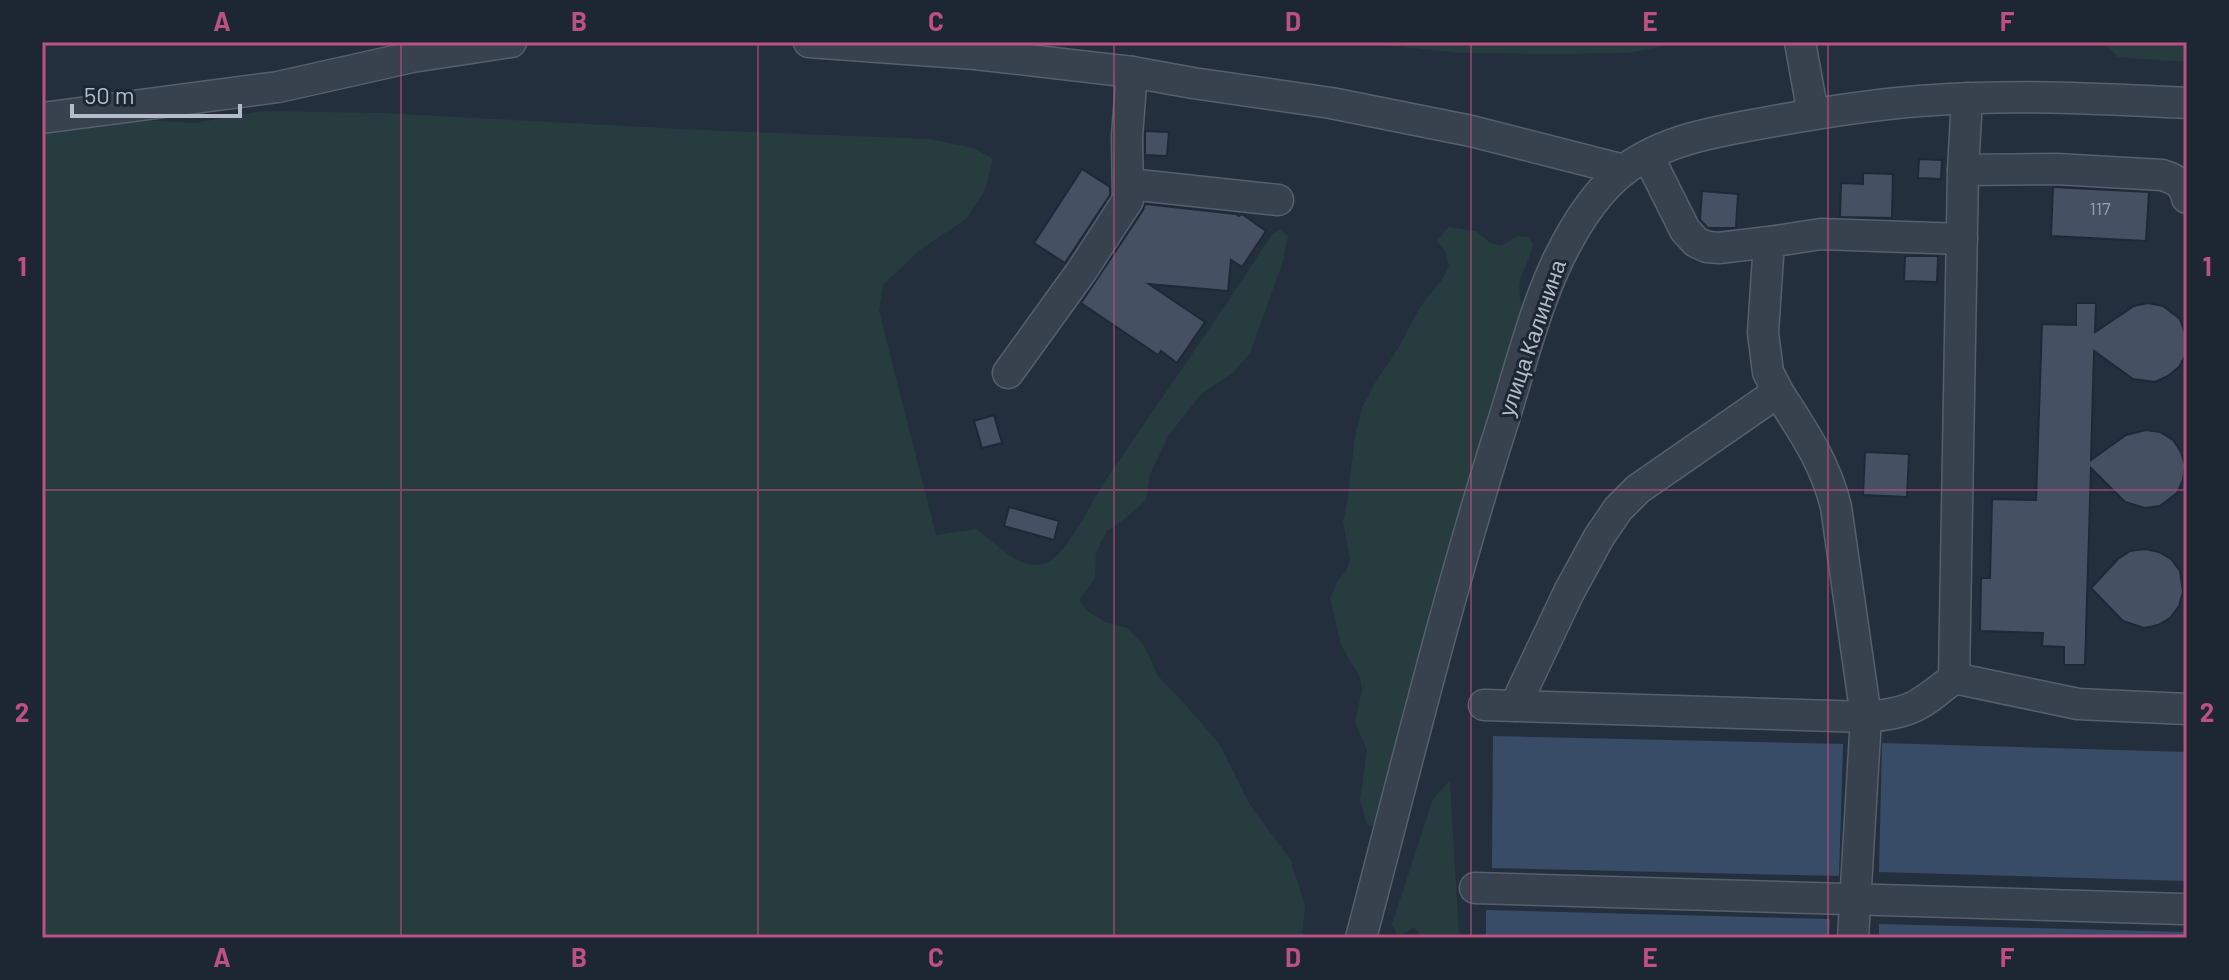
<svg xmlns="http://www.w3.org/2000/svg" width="2229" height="980" font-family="Barlow,sans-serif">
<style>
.green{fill:#263c3f}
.water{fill:#394c67}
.building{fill:#455162;stroke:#1f2835;stroke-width:2}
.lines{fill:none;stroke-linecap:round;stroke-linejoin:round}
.minor-casing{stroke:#565f6c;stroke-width:33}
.minor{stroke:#38414e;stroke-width:30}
.grid{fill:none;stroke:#bd5182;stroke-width:2;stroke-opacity:0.55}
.labels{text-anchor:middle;stroke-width:6;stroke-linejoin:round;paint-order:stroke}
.number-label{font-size:18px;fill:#98a1af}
.street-label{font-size:22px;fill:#b4bcc9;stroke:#1d2633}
.neatline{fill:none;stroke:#bd5182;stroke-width:3}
.grid-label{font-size:26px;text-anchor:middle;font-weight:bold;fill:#bd5182}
</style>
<rect width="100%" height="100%" fill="#242f3e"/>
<g class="green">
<polygon points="1191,42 1683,42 1629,53 1559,54 1460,53 1394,46 1330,43"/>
<polygon points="2106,42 2187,42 2187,62 2118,57 2109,48"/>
<path d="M263,111L382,113L701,130L929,139L973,148L993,159L985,190L966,219L921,249L883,285L879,311L936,535L977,529C995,543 1025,576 1050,561C1069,550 1092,501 1105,481C1161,399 1218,318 1272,234L1281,229L1288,237L1282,264L1250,353L1234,372L1201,394L1169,435L1150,474L1146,500L1123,520L1107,531L1096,552L1095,578L1079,600L1087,611L1105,622L1128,628L1144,646L1158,676L1192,712L1220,745L1250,805L1290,859L1305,905L1302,938H42V133L140,120L195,123Z"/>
<path d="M1448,227L1476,231L1490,243L1501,246L1518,236L1528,237L1533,244C1526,275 1513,275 1523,310L1380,818L1373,826L1367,825L1360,800L1367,750L1355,722L1362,690L1360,677L1341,645L1330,598L1337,582L1346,571L1350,560L1343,521L1347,503L1355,437L1362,408L1375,383L1399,347L1420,307L1441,281L1449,266L1446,253L1437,241Z"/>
<polygon points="1450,781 1459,938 1421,938 1415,927 1398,936 1392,924 1433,799"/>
</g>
<g class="water">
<polygon points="1493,736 1843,744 1839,876 1492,868"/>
<polygon points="1882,743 2187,752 2187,881 1879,872"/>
<polygon points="1486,910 1830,919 1829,938 1486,938"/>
<polygon points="1879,924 2187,932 2187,938 1879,938"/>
</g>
<g class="building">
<polygon points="1145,131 1169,132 1167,156 1145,155"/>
<polygon points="1919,159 1942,160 1941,179 1918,178"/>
<polygon points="1082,169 1110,187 1110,195 1065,263 1034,243"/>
<polygon points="1863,173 1893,174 1892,218 1840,217 1841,183 1863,184"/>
<polygon points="2053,187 2149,192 2146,241 2051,236"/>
<polygon points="1702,191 1738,194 1736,228 1708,228 1700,220"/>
<polygon points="1145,204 1236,214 1239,216 1242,214 1266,231 1242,267 1231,260 1228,291 1149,284 1205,322 1177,363 1161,351 1158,355 1081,303 1143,210"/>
<polygon points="1905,256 1938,256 1937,282 1904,281"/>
<polygon points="2076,303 2096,303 2095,332 2134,306 2148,303 2163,306 2180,319 2187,339 2186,354 2179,367 2168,376 2155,382 2133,379 2094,351 2091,460 2126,435 2146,430 2160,432 2173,440 2181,452 2185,466 2183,480 2177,493 2160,506 2145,508 2125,502 2091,468 2085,665 2064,665 2064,647 2042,646 2043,633 1980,631 1981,578 1990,578 1992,499 2036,500 2042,324 2076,325"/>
<polygon points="994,415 1002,443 982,448 974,421"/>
<polygon points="1865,452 1909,454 1907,497 1863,495"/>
<polygon points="1009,507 1059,521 1054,540 1004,526"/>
<polygon points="2145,549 2159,552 2171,559 2180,571 2183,592 2179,606 2170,618 2158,625 2144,628 2123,621 2091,588 2118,559 2130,551"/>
</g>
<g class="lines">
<defs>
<g id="minor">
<polyline points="809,42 975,54 1132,72 1193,83 1331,103 1471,131 1624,170"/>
<polyline points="1800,42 1813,114"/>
<polyline points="42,118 278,87 412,57 511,42"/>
<path d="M1963,170L2056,169L2162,175C2175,179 2184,183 2187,198"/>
<polyline points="1129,184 1278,200"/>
<polyline points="1769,242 1821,234 1962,239"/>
<polyline points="1008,373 1081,272 1128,200 1127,136 1132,72"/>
<polyline points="1954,678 2078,704 2187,709"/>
<path d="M1484,705L1866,717L1836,507C1825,462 1803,431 1778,392"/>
<polyline points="1515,706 1569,592 1599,537 1618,509 1638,489 1778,392 1768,372 1763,333 1769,242 1719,248 1707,247 1696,242 1685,230 1648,156"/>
<polyline points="1475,888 2182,909"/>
<path d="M1361,938C1406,767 1448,594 1502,425C1519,372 1534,310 1558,260C1574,227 1595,192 1624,170C1665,139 1719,131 1769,122C1824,112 1879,103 1935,100C2019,94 2103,99 2187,103"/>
<path d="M1853,938L1866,717C1912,713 1919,706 1954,678L1963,170L1967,98"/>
</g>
</defs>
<use href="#minor" class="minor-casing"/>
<use href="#minor" class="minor"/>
</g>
<path class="grid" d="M401,42V938M758,42V938M1114,42V938M1471,42V938M1828,42V938M42,490H2187"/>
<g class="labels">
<g class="number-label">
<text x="2100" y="215">117</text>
</g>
<g class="street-label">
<text transform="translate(1532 338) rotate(-71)" y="8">улица Калинина</text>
</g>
</g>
<rect width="2229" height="980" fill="none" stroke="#1d2633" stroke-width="88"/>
<path d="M72 104v12h168v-12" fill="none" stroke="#b4bcc9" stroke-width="4"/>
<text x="84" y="104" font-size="24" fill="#b4bcc9" stroke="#1d2633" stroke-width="6" paint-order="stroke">50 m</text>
<rect x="44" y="44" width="2141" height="892" class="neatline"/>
<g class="grid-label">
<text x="222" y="31">A</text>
<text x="579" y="31">B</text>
<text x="936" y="31">C</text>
<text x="1293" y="31">D</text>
<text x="1650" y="31">E</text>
<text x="2007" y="31">F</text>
<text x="22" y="276">1</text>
<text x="2207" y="276">1</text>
<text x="22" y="722">2</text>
<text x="2207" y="722">2</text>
<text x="222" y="967">A</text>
<text x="579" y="967">B</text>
<text x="936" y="967">C</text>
<text x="1293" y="967">D</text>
<text x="1650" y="967">E</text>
<text x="2007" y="967">F</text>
</g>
</svg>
